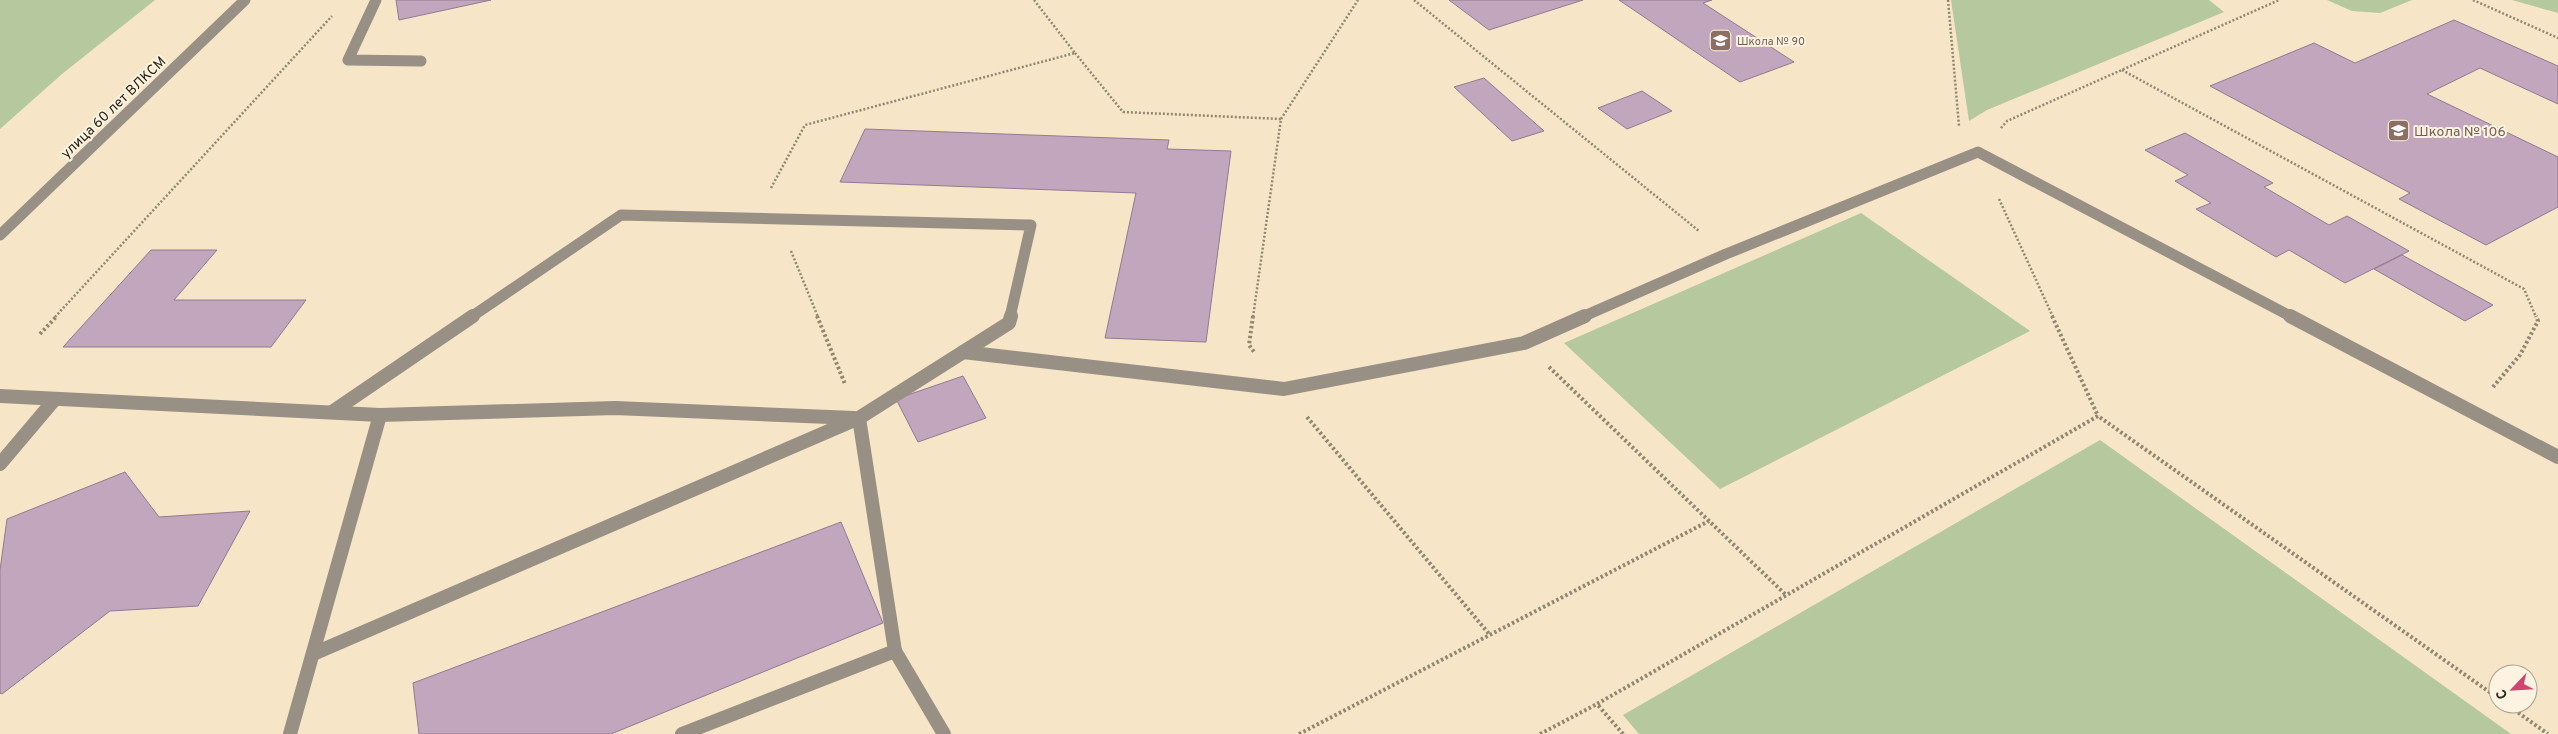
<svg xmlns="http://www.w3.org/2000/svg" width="2558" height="734" font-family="Overpass,sans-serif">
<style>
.green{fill:#b6c89d}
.building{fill:#c1a6be;stroke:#937a91}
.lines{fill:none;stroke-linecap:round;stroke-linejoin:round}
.path-far1{stroke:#928671;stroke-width:2.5;stroke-dasharray:2 2;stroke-linecap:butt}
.path{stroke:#928671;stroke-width:4;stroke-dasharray:2.5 2.5;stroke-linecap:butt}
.service-far1{stroke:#989084;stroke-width:11}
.service{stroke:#989084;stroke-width:14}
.tertiary{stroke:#989084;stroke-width:11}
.labels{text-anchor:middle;stroke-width:4;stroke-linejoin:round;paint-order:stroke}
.far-education-label{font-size:11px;fill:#785e54;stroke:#fdf3e0;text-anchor:start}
.street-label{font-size:14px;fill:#2b2519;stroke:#fdf3e0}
.education-label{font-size:14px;fill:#785e54;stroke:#fdf3e0;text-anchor:start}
</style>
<rect width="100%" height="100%" fill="#f6e5c6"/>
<g class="green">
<polygon points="0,0 155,0 62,74 0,129"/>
<polygon points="1951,0 2209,0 2224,12 1987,110 1969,121"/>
<polygon points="2327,0 2412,0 2380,13 2352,11"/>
<polygon points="2512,0 2558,0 2558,13"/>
<polygon points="1861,213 2030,331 1720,489 1564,343"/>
<polygon points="2100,440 2511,734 1639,734 1623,715"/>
</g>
<g class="building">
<polygon points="396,0 491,0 399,20"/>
<polygon points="1449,0 1583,0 1489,30"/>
<polygon points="1619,0 1712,0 1703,3 1794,62 1740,82"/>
<polygon points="2454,20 2558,66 2558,104 2480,68 2427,94 2558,157 2558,207 2486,245 2399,199 2410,193 2210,86 2314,43 2355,63"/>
<polygon points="1484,78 1544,131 1512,141 1454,87"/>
<polygon points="1642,91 1672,111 1627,129 1598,108"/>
<polygon points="865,129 1169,140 1167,149 1231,151 1206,342 1105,338 1136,193 840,182"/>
<polygon points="2185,133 2273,183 2264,187 2329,225 2347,216 2409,251 2345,283 2289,250 2276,257 2196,209 2211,203 2175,181 2188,175 2145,150"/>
<polygon points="151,250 217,250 174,300 306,300 271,347 63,347"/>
<polygon points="2402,255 2493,305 2465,321 2374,269"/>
<polygon points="963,376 986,418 918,442 896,399"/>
<polygon points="125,472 159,517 250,511 198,606 110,611 2,694 0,693 0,570 7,519"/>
<polygon points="841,522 883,623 611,734 419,734 413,683"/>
</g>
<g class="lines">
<g class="path-far1">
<polyline points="1414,0 1699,231"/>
<polyline points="1948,0 1959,126"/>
<polyline points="2473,0 2558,38"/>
<polyline points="1075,53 1123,112 1281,119"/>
<polyline points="2122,70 2524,289 2536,317"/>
<polyline points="2001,128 2007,121 2279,0"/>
<polyline points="771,188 805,125 1075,53 1034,0"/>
<polyline points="1999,199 2053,317"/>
<polyline points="791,251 818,317"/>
<polyline points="55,317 332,16"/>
<polyline points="1253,317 1281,119 1358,0"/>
</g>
<g class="path">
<polyline points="817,316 845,384"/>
<polyline points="1253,316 1249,345 1254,352"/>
<polyline points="2052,316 2098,416"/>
<polyline points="40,334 57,316"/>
<polyline points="1549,367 1786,595"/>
<polyline points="2493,387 2520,355 2538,321 2536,316"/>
<polyline points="1307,417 1490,635"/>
<polyline points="2506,704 2548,734"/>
<polyline points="1299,734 1709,521"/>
<polyline points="1540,734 1597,704"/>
<polyline points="1623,734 1597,704 2098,416 2498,698"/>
</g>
<g class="service-far1">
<polyline points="376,0 348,60 421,61"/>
<polyline points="471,317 621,215 1031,225 1010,317"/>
<polyline points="1582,317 1726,254 1978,152 2292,317"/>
</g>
<g class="service">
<polyline points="2290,316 2558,457"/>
<polyline points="963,352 1284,389 1524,343 1585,316"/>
<polyline points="0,396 380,415 615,408 854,418"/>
<polyline points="332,412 473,316"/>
<polyline points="0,464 55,399"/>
<polyline points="895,651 944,734"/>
<polyline points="313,654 859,418 1009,323 1011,316"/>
<polyline points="290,734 380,415"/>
<polyline points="682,734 895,651 859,418"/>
</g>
<polyline class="tertiary" points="0,235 245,0"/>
</g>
<defs>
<symbol id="school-square" viewBox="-11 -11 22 22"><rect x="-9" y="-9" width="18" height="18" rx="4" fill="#8d6e63" stroke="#fdf3e0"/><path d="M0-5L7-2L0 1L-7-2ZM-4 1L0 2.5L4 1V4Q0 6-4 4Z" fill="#fff"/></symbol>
</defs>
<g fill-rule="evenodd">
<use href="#school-square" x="1708" y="28" width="25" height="25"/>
<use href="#school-square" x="2386" y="118" width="25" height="25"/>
</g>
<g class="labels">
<g class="far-education-label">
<text x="1737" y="45">Школа № 90</text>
</g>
<g class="street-label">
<text transform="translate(113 107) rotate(-44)" y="5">улица 60 лет ВЛКСМ</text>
</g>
<g class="education-label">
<text x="2414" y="136">Школа № 106</text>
</g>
</g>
<g transform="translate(2513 689) rotate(245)"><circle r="24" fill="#fdf3e0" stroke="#a9a190"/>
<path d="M0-4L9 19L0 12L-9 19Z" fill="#d24470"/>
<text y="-8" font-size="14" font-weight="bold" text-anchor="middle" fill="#2b2519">С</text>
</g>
</svg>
